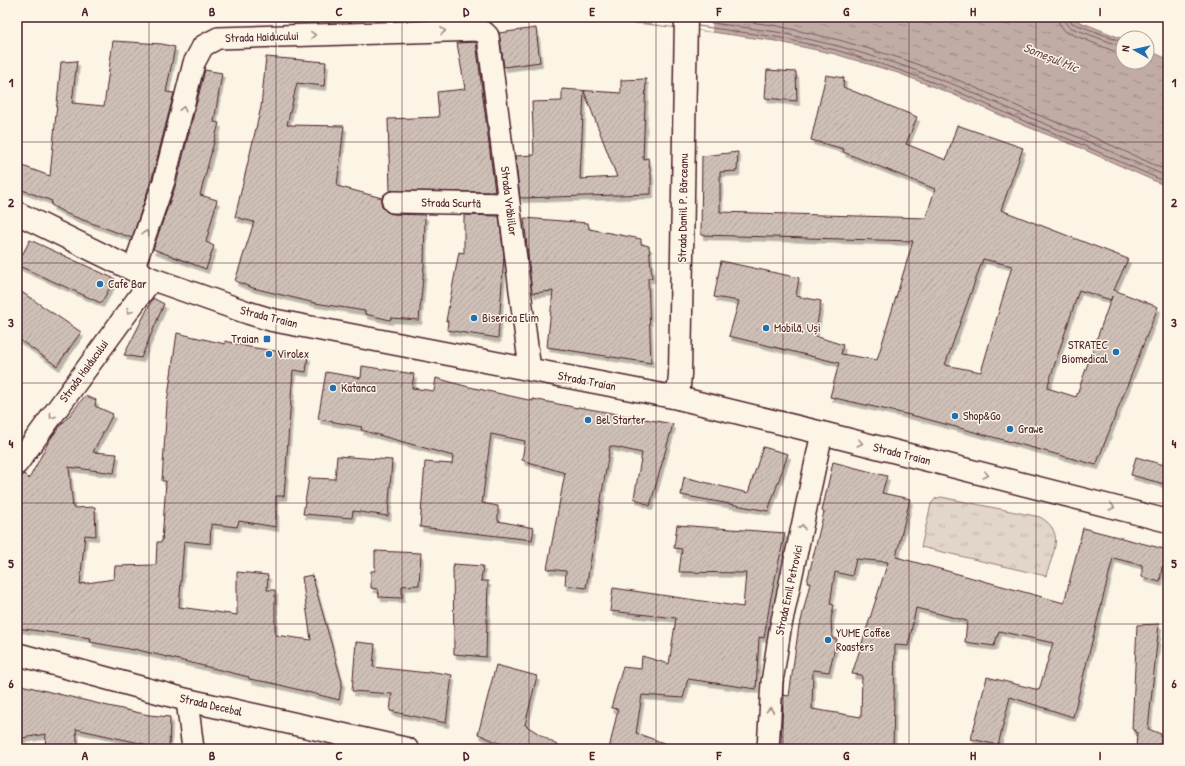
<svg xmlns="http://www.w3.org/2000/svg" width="1185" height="766" font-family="'Patrick Hand',sans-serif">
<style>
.grass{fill:url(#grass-tufts);stroke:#967a7a}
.water{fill:url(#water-ripples);stroke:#917474}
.pier{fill:#fcf5e5}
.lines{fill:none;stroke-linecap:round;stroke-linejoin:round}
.shore{stroke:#79575c;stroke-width:1}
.building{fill:url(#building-hatch);stroke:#4a1f2b;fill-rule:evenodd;filter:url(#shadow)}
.minor-casing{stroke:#4a1f2b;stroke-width:24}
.tertiary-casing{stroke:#4a1f2b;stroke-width:25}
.secondary-casing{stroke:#4a1f2b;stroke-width:25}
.minor{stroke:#fcf5e5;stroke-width:21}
.tertiary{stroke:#fcf5e5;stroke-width:22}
.secondary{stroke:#fcf5e5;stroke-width:22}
.oneway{stroke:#a38a88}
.grid{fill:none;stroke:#4a1f2b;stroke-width:1;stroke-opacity:0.55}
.poi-dot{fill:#1f6fb2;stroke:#fcf5e5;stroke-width:1.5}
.labels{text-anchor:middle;stroke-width:3;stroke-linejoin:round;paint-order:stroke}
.street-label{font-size:12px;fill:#4a1f2b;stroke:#fcf5e5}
.poi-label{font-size:12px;fill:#4a1f2b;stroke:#fcf5e5;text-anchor:start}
.water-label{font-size:13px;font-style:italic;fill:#6d4950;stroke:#fcf5e5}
.neatline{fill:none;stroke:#4a1f2b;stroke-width:1.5}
.grid-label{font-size:13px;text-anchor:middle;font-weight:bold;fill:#4a1f2b}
</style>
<defs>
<pattern id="grass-tufts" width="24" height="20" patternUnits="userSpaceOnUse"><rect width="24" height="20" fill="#e2d5ca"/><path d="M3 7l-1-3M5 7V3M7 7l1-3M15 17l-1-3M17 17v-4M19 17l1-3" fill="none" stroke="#c3b6ae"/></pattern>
<pattern id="water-ripples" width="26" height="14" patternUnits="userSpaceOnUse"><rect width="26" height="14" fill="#c0aca5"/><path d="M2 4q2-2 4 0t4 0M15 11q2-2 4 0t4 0" fill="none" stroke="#9e8b87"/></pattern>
<pattern id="building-hatch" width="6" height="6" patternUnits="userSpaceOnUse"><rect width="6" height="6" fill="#cfc0b7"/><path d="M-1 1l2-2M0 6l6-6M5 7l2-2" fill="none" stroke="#b3a59e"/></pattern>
<filter id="shadow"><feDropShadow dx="2.5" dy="4.5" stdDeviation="0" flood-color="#0004"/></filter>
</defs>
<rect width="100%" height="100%" fill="#fcf5e5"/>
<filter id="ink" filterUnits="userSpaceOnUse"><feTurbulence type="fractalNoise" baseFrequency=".025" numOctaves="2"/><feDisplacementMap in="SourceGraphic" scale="8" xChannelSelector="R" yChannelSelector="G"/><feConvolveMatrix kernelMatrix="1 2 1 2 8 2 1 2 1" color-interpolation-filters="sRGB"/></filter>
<g filter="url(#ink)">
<path class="grass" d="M941,497L1040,517C1066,532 1053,552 1046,576L921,547L931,504L935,499Z"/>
<polygon class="water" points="566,17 1068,17 1123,39 1123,62 1147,62 1147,50 1168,59 1168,187 1076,146 1023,125 952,94 898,73 835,54 775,41 712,32 646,24"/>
<polygon class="pier" points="652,17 712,17 712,32 652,24"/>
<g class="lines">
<g class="shore">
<polyline points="615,17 674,23"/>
<polyline points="715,17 778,26 839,40 903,59 958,80 1028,111 1082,132 1168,171"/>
<polyline points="1058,17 1060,25 1066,32 1116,52 1123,53"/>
<polyline points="1064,17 1065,22 1069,27 1123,47"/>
<polyline points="1069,17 1069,20 1072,23 1123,42"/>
<polyline points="698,21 777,32 838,46 901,65 955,85 1026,116 1080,138 1168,177"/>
<polyline points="698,26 776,37 836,50 899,70 954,90 1024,121 1078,143 1168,183"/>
</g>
</g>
<g class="building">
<polygon points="536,28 540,62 504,67 499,33"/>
<polygon points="113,41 162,44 175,47 166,92 174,93 152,178 132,238 67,214 51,205 52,201 17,188 17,164 50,176 61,62 77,61 72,103 104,106"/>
<polygon points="476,42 495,192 390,191 388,119 439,117 437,92 465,89 457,43"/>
<polygon points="266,57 326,62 324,86 297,83 287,125 344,126 337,186 382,198 381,202 382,207 387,212 393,214 425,215 424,266 419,320 391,318 390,320 365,314 365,311 315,303 253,288 235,281 254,222 235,217 261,107"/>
<polygon points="205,70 222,73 214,122 219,123 200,195 217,200 206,242 214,246 206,269 153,249 176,184"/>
<polygon points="767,70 796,72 797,101 765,98"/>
<path d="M826,75L844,78L843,87L917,117L906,144L946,160L957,125L1023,148L1001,210L1128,259L1114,290L1158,307L1096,465L919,417L830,397L839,363L729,336L739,301L714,297L721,261L799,278L796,296L821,301L815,336L843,345L841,354L877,360L913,241L701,235L702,156L738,152L737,171L720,172V212L926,218L935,189L843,152L844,149L811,140ZM983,259L1012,266L981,372L945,365ZM1079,290L1111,300L1112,296L1076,397L1047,388Z"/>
<path d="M646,79L643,159L648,158L651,175V194L520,198L515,156L534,155L532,102L562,101V89L621,93V80ZM584,91L617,177L580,179Z"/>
<polygon points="464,215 499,216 504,256 498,338 447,330 448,321 446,321 459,252 464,253"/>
<polygon points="524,218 588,223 589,229 641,239 641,244 649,246 652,278 648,278 651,363 547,347 553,291 532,293"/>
<polygon points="30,240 115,279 101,303 17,265"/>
<polygon points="17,289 81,332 57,366 17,338"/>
<polygon points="153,298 164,304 141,358 124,355"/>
<polygon points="177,333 225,344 225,341 249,347 308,356 306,372 293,370 284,496 276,496 276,527 239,521 237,527 211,524 210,544 184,541 179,607 237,615 237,572 268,575 267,590 275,590 275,635 311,640 302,577 312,575 342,682 339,700 272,683 249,679 249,677 134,649 134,650 90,642 91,638 17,628 17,483 24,474 29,479 49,441 63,422 64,422 85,396 96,400 95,406 113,414 93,452 117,454 114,473 69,467 73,508 95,507 96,536 85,535 80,584 114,579 115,566 156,565 157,542 162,542 166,481 162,481 167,403"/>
<polygon points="362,366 414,374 412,388 434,391 436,378 465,386 533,401 533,399 578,408 578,407 673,424 650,506 634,498 642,453 610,446 586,588 565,585 566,571 547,569 565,473 522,460 525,441 491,434 482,503 498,506 498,521 534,528 532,540 420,527 425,462 452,464 453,456 361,430 362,427 318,419 326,372 361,378"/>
<polygon points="763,447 788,454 768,511 681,495 684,477 748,493"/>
<polygon points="337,456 392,460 388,516 353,511 352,518 303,514 309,478 335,479"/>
<polygon points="1136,457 1168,466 1168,485 1131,475"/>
<path d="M833,462L887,476L882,493L910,499L896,557L1064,603L1083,528L1168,550V567H1162L1160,582L1142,577V565L1113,558L1073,717L1010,697L998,745L971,739L987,677L1039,690L1053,643L999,631L994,646L965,642L967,621L916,608L908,646L895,645L893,749H818L781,745L783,695L789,696L799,625H800L810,583L807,582L824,512L822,511ZM856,559L888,562L852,674L862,675L861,717L812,709L813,670L829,672L837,639H832L831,619L834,605L830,604L835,572L852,576Z"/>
<polygon points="677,525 785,533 771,597 764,638 759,637 756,689 688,679 683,698 642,695 636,733 675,747 674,749 609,749 618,709 611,708 623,667 641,669 642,656 669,664 676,618 610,611 613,588 743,607 746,573 679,572 682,549 674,548"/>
<polygon points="375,551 421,553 419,585 402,586 402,598 379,597 378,589 371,588 371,571 375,571"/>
<polygon points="453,564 483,566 481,581 488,581 486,657 454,654"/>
<polygon points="1159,624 1148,729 1161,734 1161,749 1136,749 1137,732 1132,729 1137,625"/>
<polygon points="356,642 375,644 373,667 428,673 428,671 452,675 446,723 390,711 392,694 352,691"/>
<polygon points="496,665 537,676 525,725 563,749 513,749 478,734"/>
<polygon points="17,684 104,705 149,715 170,717 169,749 144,749 144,744 76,729 78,749 45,749 46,734 17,739"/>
</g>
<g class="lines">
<defs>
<g id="minor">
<polyline points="393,202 509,204"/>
<polyline points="133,270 164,181 194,63 203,46 218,38 478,30 485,33 488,36 530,370"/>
<polyline points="17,464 152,279"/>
<polyline points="187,700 193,749"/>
<polyline points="768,749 772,682 780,630 822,433"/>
</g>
<polyline id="tertiary" points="17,654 187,700 407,749"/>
<g id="secondary">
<polyline points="17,213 152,279 249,313 272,320 678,398 822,433 1168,521"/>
<polyline points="678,398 680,374 686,17"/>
</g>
</defs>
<use href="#minor" class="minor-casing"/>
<use href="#tertiary" class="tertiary-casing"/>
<use href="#secondary" class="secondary-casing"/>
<use href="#minor" class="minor"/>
<use href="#tertiary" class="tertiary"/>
<use href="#secondary" class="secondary"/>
</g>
<defs><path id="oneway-chevron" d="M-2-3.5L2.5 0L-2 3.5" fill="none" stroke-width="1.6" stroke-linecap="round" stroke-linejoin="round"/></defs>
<g class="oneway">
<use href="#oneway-chevron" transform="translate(443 31) rotate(-2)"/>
<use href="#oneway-chevron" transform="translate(313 35) rotate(-2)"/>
<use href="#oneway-chevron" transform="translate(183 109) rotate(-76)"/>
<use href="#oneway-chevron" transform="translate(146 233) rotate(-71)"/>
<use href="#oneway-chevron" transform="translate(129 311) rotate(126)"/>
<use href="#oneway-chevron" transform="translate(52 416) rotate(126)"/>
<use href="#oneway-chevron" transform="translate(860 443) rotate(14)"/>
<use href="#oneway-chevron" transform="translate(986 475) rotate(14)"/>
<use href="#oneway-chevron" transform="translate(1112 507) rotate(14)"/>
<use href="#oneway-chevron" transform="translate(802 527) rotate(-78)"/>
<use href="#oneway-chevron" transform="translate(770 710) rotate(-87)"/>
</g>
</g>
<path class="grid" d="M149,17V749M276,17V749M402,17V749M529,17V749M656,17V749M783,17V749M909,17V749M1036,17V749M17,142H1168M17,263H1168M17,383H1168M17,503H1168M17,624H1168"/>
<g class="poi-dot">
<circle cx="100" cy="284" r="4"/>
<circle cx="474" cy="318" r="4"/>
<circle cx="766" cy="328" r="4"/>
<rect x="263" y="335" width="8" height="8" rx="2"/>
<circle cx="1116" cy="352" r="4"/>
<circle cx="269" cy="354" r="4"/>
<circle cx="333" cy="388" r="4"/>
<circle cx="955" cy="416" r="4"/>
<circle cx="588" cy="420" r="4"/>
<circle cx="1010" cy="429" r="4"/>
<circle cx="828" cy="640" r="4"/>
</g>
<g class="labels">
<g class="street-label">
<text transform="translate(262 37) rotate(-2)" y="4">Strada Haiducului</text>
<text transform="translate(509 201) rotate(83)" y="4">Strada Vrăbiilor</text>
<text transform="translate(451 203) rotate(1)" y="4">Strada Scurtă</text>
<text transform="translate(683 208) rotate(-89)" y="4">Strada Daniil P. Bărceanu</text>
<text transform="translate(269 317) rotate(14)" y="4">Strada Traian</text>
<text transform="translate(84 371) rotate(-54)" y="4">Strada Haiducului</text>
<text transform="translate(587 381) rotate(11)" y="4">Strada Traian</text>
<text transform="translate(902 454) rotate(14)" y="4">Strada Traian</text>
<text transform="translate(789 590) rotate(-78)" y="4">Strada Emil Petrovici</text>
<text transform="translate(211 705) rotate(13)" y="4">Strada Decebal</text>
</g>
<g class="poi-label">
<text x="108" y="288">Cafe Bar</text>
<text x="482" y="322">Biserica Elim</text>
<text x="774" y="332">Mobilă, Uși</text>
<text x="259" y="343" text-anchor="end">Traian</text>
<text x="1108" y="349" text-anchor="end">STRATEC<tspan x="1108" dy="14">Biomedical</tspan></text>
<text x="277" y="358">Virolex</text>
<text x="341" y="392">Katanca</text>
<text x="963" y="420">Shop&amp;Go</text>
<text x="596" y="424">Bel Starter</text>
<text x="1018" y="433">Grawe</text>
<text x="836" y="637">YUME Coffee<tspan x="836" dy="14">Roasters</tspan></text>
</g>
<g class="water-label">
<text transform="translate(1051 57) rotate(22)" y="5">Someșul Mic</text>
</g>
</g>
<rect width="1185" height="766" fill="none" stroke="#fcf5e5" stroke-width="44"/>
<g transform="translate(1135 50) rotate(278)"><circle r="19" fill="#fcf5e5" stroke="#b59f9b"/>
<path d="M0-3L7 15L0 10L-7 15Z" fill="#1f6fb2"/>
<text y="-6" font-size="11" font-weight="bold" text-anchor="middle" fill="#4a1f2b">N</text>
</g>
<rect x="22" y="22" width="1141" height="722" class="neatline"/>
<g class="grid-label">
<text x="85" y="16">A</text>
<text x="212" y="16">B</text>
<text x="339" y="16">C</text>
<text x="466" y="16">D</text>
<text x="592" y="16">E</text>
<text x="719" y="16">F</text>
<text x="846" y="16">G</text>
<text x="973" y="16">H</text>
<text x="1100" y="16">I</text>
<text x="11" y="87">1</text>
<text x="1174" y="87">1</text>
<text x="11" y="207">2</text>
<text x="1174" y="207">2</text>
<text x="11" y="327">3</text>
<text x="1174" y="327">3</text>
<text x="11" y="448">4</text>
<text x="1174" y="448">4</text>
<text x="11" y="568">5</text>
<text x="1174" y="568">5</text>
<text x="11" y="688">6</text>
<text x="1174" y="688">6</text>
<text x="85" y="760">A</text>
<text x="212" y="760">B</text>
<text x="339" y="760">C</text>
<text x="466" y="760">D</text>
<text x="592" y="760">E</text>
<text x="719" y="760">F</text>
<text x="846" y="760">G</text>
<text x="973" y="760">H</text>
<text x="1100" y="760">I</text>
</g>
</svg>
